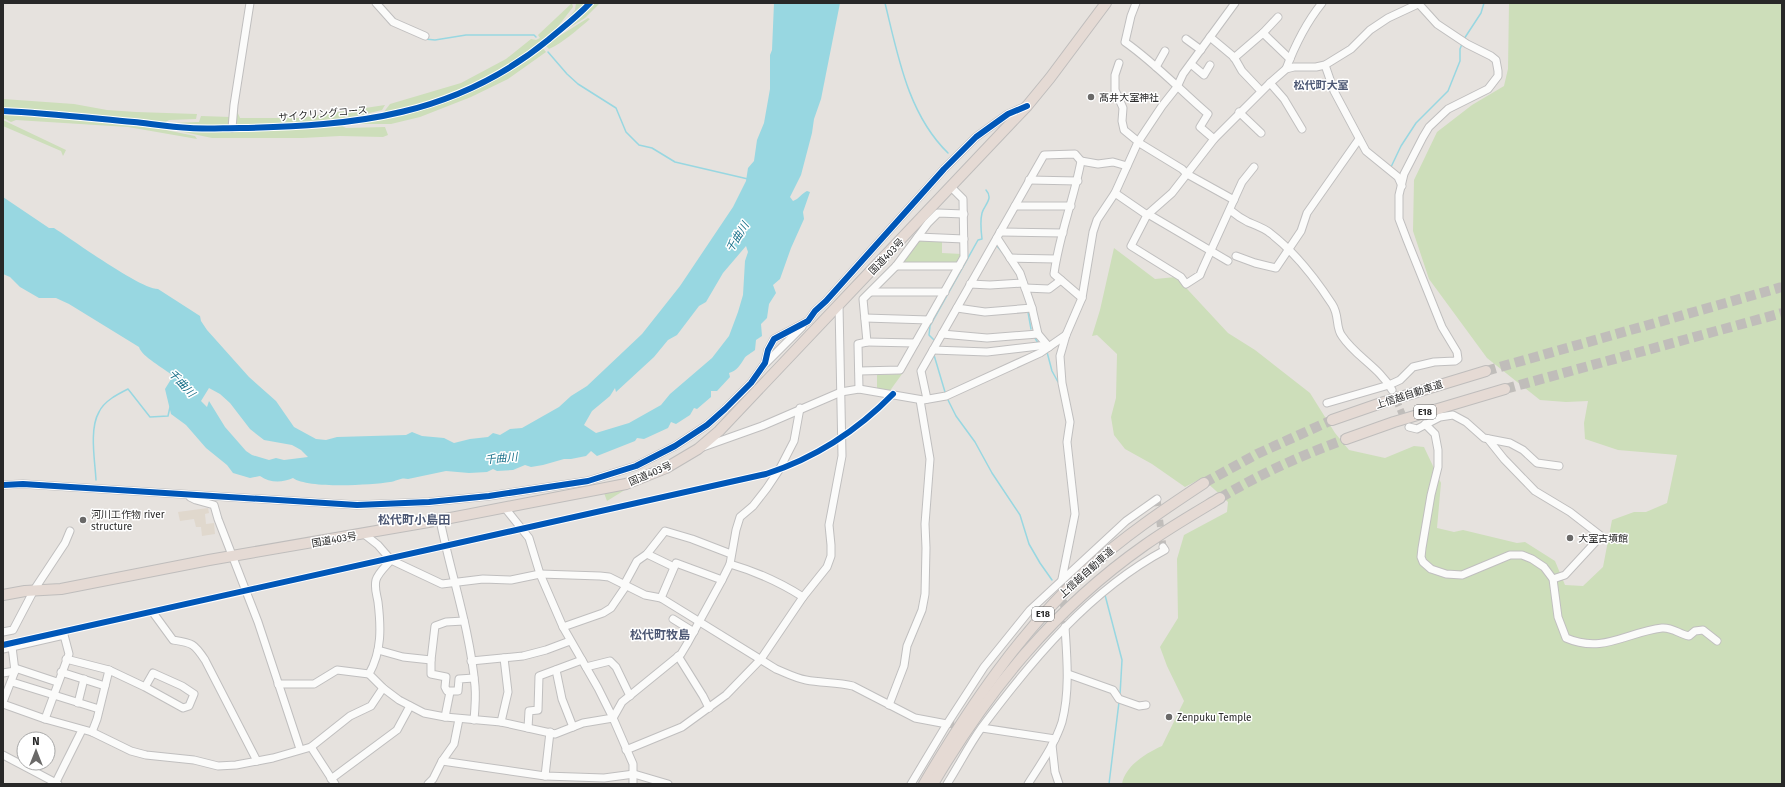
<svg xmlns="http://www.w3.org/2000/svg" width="1785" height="787" font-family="'Fira Sans','Noto Sans JP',sans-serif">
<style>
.education{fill:#e0d8cd}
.green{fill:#cddeba}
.water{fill:#98d7e1;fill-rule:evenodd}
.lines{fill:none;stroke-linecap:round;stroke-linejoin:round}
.stream{stroke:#98d7e1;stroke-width:1.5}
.minor-tunnel{stroke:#c0bdba;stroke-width:7;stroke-dasharray:7 3.5;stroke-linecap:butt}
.highway-tunnel{stroke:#c0bdba;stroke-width:10;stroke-dasharray:10 5;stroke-linecap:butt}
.minor-casing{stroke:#c0bfbf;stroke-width:9}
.highway-casing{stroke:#bfbdbc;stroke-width:12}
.minor{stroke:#fbfbfa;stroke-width:7}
.highway{stroke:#e5dad4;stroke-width:10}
.cycleway-casing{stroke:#fff;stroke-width:8}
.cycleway{stroke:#0057b8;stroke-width:6}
.poi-dot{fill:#6a6968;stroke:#fff;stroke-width:1.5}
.labels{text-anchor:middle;stroke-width:3;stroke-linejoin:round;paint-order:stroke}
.shield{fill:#fff;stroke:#686868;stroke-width:1}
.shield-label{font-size:9px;font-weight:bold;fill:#282828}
.poi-label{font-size:10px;fill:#282828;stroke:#fff;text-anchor:start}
.street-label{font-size:10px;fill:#282828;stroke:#fff}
.neighbourhood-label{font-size:11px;font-weight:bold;fill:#4d5874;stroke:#fff}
.water-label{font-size:11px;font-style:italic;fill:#1a718a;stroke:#fff}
.quarter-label{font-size:12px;font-weight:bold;fill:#4d5874;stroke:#fff}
</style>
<rect width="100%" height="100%" fill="#e6e2de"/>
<polygon class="education" points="208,508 209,513 205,514 206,524 214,523 215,534 202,536 201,527 196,527 194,519 180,521 178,512"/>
<g class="green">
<path d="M572,3L573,7L549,38L534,50L532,48L526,52V55C472,95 413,109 349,121L383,113L390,104L461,83L506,59L531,39L536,40L540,38L538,35Z"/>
<polygon points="576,3 587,3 558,30 575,10"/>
<polygon points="592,3 600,3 585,18 556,36"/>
<path d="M1509,3H1782V784H1122C1125,766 1146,753 1162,746L1184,701L1167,666L1160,647L1178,618L1177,559L1184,535L1227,512L1228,502L1202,478L1185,487L1152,464L1125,449L1114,435L1111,417L1116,398L1117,354L1097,335L1092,336L1100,310L1114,248L1155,279L1176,277L1228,333L1255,350L1310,393L1335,433L1349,450L1385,458L1414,446L1424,447L1441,483L1437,528L1454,532L1463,530L1517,543L1525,542L1555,561L1565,585L1583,586L1603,567L1612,520L1634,512H1646L1667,503L1677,455L1618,450L1585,439L1584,423L1588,401L1566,402L1540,400L1487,358L1429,279L1413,231L1414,180L1437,132L1472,105L1504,86L1508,69Z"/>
<path d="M588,18L590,19C577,30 564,42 549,49L545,45Z"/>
<path d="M542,47L546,52L508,79L471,97L420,117L391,124H352C422,111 485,94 542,47Z"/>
<polygon points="3,99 74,104 107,110 136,112 197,114 196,119 169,120 164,123 3,108"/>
<polygon points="385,105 382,110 345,119 338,123 235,127 236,109 240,118 299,118"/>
<polygon points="3,112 149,125 156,128 195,136 197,139 128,127 16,120 11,122 3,118"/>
<polygon points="201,116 231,117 230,124 225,126 170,123 199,122"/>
<polygon points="3,120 66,150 63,156 61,151 3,126"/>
<path d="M340,125L346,128L385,127L388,135L383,137L340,136L302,138H212L160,127C221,131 280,132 340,125Z"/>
<polygon points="920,241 942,241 942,253 962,254 957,263 904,263 902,260 917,242"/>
<polygon points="902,374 889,392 877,388 877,375"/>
<polygon points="628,488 607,501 604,493"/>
</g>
<path class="water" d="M774,3H840L821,99L814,119L812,133L801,175L790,197L793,201C799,199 802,193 807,191L810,192L803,212L804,219L791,248L780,279L773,285L776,293L769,304L767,318L761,324L762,336L756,340L755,350C752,353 746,355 744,359C740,365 737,371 729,373L730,377L717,391H711V397L697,409L694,408L690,415L676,424L671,422L668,428L644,439L637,438L635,441L597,456L591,451L586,456L571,459H564L543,465L531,467L525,465L513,470L497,471L493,469L487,472L469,473L446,471L408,479C401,477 397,481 390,482C372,485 308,489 293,478C282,483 270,483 260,476L250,478L233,473L227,465L206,448L186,425L171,414L165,389L173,376C164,368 142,357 139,347L69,304L56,298H39L20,287L10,277L3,274V197L49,228H54C73,240 140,289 158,289L200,316L201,321L207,330L249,377L276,401L294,427L316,439L326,440L337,437L406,435L412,432L422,436L444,438L454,443L470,439L488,437L493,433L500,435L510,429L522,428L559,407L571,396L587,386L642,334L680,286L733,207L746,181L748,168L754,161L757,140L764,123L770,89V55L772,50ZM746,246L748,252L745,261L743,295L738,312L729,336L712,358L670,394L661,405L629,423L596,433L584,425L592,411L610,396L615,388L616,392L654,357L668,340L677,335L699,306L706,302L723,273ZM209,388L220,394L230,403L250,429L264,440L292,445L301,450L308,457L284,460L276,458L269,460L252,455L246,451L225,427L209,401L207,407L201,401Z"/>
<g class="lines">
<g class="stream">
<path d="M885,3C898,56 908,114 948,153"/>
<polyline points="425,39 435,40 466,35 534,35 536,37"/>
<polyline points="1464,39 1481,13 1484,3"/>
<polyline points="548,52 567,74 578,84 616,108 626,132 639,145 652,148 675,162 748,179"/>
<polyline points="1391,167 1401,146 1416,123 1448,91 1460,61 1460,49 1462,44"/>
<polyline points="997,246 1003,253"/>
<polyline points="1028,312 1031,329"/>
<polyline points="1035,338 1038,343"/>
<path d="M934,340L929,335L930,326L978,240L982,239C981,231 980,221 982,213C984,205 994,199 986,190"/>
<polyline points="1047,352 1052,371 1058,382"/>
<polyline points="934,355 945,392"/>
<polyline points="947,398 956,416 975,442 992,473 1020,515 1029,544 1040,563 1052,580"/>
<path d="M96,480C95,461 89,429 99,412C104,401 118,394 128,389L150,417L168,416L170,407"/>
<polyline points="1105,595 1122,660 1120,695"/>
<polyline points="1109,784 1119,702"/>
</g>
<g class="minor-tunnel">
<polyline points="1392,390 1406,423"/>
<polyline points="1157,499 1163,547"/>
<polyline points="1062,579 1065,627"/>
<polyline points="947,724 982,728"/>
</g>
<g class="highway-tunnel">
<polyline points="1486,371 1782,287"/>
<polyline points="1505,389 1782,313"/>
<polyline points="1204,483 1257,454 1332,420"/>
<path d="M1220,498C1260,474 1302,455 1346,439"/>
</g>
<defs>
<g id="minor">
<polyline points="376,3 393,22 425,36"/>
<path d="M1136,3L1131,16L1125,42C1155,63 1180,90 1208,114L1200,127L1214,139"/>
<polyline points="1263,33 1278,17"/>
<polyline points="1210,37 1234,57 1242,71 1261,91"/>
<polyline points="1186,39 1201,50"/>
<polyline points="1234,58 1263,33 1290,59"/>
<polyline points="1119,63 1115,75 1115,90 1123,108 1122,121 1124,130 1141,144 1182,169 1187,174 1234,200"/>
<polyline points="1191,64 1204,75 1210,65"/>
<polyline points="1325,65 1334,91 1366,151 1398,177 1402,186"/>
<polyline points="1156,67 1165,51"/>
<path d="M1286,69C1295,45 1306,23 1322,3"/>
<polyline points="1270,83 1284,99 1302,129"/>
<polyline points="1239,112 1261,133"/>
<polyline points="232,128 234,105 250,3"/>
<polyline points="1081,161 1098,164 1113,162 1127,166"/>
<polyline points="1254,167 1242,182 1202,270 1200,275 1186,284 1181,277 1131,246 1147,215 1172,193 1214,139 1270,83 1286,69 1294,67 1316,67 1325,65 1351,49 1370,30 1388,18 1418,4"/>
<polyline points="1029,180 1078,181"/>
<polyline points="1115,193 1147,215"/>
<polyline points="1015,206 1071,206"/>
<path d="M1230,210C1236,215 1242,219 1248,222C1255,225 1264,228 1270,233C1295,252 1315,278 1332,304C1340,316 1335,327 1342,336C1355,356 1380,368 1392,390"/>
<polyline points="1148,214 1228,261"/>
<polyline points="1000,232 1063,233"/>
<polyline points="918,237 964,239"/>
<polyline points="997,238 1020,273 1032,308 1038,334 1049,347"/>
<polyline points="1236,256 1255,263 1276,268 1301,231 1307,213 1359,139"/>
<polyline points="1010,258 1056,259"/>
<polyline points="896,266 959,266"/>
<polyline points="970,284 990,285 1023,283"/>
<polyline points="1025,288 1049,289 1061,280"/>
<polyline points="871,292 945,292"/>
<polyline points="957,308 985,312 1032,308"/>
<polyline points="865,318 929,320"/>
<polyline points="942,334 987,338 1038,334"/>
<polyline points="867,342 915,343"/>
<polyline points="933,350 987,352 1047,345"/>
<polyline points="766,363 802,327"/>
<polyline points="859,371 900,370 964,257 963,199 951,187"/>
<polyline points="859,389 858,344 867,342 863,299 896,266 928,223 938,213 964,214"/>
<path d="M927,399L921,371L1044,155L1075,154L1081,161C1074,199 1059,235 1054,274L1082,298"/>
<polyline points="1327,403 1389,385 1400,380 1413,367 1434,362 1455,361 1458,359 1457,352 1442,327 1407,240 1399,219 1399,195 1404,174 1423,137 1429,127 1448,109 1488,89 1498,76 1498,71 1496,60 1491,56 1467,44 1437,24 1418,3"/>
<path d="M1425,424L1435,434L1438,450V467L1431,495L1422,548L1421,557L1423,562L1431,569L1446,574L1462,575L1510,555H1522L1532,559L1544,567L1553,579L1558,617L1566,638C1603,654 1627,632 1662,628C1672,627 1679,634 1689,636L1695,631L1703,630L1717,641"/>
<polyline points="1409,427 1417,429 1440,417 1453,415 1466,422 1484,438 1510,443 1523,450 1537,463 1559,466"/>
<polyline points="1488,439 1504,459 1535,491 1570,512 1601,536 1565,575 1553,579"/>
<polyline points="703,447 762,426 841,392 859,389 923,400 946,396 1040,353 1066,335"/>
<polyline points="3,485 23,484 357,505 429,502 489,496 588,481 636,466 675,446 707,425 725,409 751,383 765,363 768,350 774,339 808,321 815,311 826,301 944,169 976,137 1008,114 1024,107"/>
<polyline points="190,497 196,500 214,505 218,519 258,622 300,749"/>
<polyline points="505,508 529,538 540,574 563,627 598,688 613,718 633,764 633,784"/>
<path d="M440,520C451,575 470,629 475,686C476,697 475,709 474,720"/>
<path d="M364,534L378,545L391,560L442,584L483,579L511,580L540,574L600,576L609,577L645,595L661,598L776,669C786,673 795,678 806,680C822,683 837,682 853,686L915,718L947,724"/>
<polyline points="647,554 674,567"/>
<path d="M391,560C386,566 378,573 376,580C374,588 377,595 378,602C381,627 382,651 369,674L383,688L399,700L424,713L445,717L501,722L555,734L583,723L613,718L622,702L681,654L687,644L722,580L730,564L736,530L740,517L753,506L767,488L779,470L794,441L800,408"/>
<path d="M730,564C754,571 781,583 803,597"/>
<polyline points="1062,579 1075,514 1067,442 1070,422 1062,383 1060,356 1066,335 1082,298 1093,232 1097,220 1115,193 1138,142 1162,106 1177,87 1183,74 1235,3"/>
<polyline points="624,585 637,561 647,554 665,531 692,539 731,554"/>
<polyline points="661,598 676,563 722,580"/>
<path d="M154,614L173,640C192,643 194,643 205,660L257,761"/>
<polyline points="673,619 694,632"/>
<polyline points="563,627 603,613 611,608 626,586"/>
<polyline points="3,632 13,630 34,590 65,543 70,531"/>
<polyline points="3,649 64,635 69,654 45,719"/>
<polyline points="378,650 403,657 431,660 435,626 446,622 464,621"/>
<polyline points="678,656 703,696 709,708"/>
<polyline points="66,659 109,670"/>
<polyline points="431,660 431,674 446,677 445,687 447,691 458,691 459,679 474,678"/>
<polyline points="471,661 523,656 546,650 570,641"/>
<polyline points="586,667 610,661 616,667 630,696"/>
<polyline points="15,668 57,682"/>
<polyline points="556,670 562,699 573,727"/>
<polyline points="61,672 105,686"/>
<polyline points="3,673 15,671"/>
<polyline points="1068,674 1113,690 1119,699 1139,706 1146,705"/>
<polyline points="12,682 99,709"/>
<polyline points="278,684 314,684 337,670 369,674"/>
<polyline points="3,702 15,671 12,647"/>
<polyline points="78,703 84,679"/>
<polyline points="3,704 45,719 92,732 131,751 146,755 194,760 218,766 236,765 273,758 311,747 350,716 371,706 383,688"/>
<polyline points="889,705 904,666 907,646 922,610 925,594 926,548 925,524 930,459 920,400"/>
<polyline points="445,717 450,692"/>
<polyline points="501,722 508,692 504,658"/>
<polyline points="528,728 529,711 538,710 539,676 582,660"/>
<polyline points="982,728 1055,739"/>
<polyline points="92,732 97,719 109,670 145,687 183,708 189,706 194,694 182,686 153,673 145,687"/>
<polyline points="1052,745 1055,772 1059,784"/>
<polyline points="311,747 335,784"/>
<polyline points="626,750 682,727 726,695 761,659 803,597 827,567 831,556 831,545 829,525 842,456 839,305"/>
<polyline points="3,755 58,784"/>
<polyline points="442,761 545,776 604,778 634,774 668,784"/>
<polyline points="545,776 550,732"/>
<polyline points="331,779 397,730 410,706"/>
<polyline points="55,784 82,730"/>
<polyline points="428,784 433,779 442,761 454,744 459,719"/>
<polyline points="911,784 947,724 984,667 1030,610 1126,521 1157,499"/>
<path d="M947,784C959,765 969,745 982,727C1032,660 1090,590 1165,550L1163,547"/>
<path d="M1028,784C1040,765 1055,744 1062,722C1070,691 1067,658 1065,627"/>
</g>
<g id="highway">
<polyline points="1332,420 1384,402 1486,371"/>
<polyline points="1346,439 1394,422 1505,389"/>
<polyline points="3,595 25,591 61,589 209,560 440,520 626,484 666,468 698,449 719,431 1027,106 1050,78 1106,3"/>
<path d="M924,784C970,706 1020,632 1087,570C1123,537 1163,510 1204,483"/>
<path d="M933,784C989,689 1054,609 1145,545C1169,528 1195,513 1220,498"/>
</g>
</defs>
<use href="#minor" class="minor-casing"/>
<use href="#highway" class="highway-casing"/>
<use href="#minor" class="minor"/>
<use href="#highway" class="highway"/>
<defs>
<g id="cycleway">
<path d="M3,111C47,113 90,118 134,122C152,124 171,127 190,128C206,129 223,128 240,128C355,126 455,116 548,40C562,28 577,17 590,3"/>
<polyline points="3,485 23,484 357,505 429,502 489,496 588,481 636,466 675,446 707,425 725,409 751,383 765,363 768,350 774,339 808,321 815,311 826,301 944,169 976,137 1008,114 1027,106"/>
<path d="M3,645L766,474C815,458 857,431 893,394"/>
</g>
</defs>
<use href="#cycleway" class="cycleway-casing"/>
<use href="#cycleway" class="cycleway"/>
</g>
<g class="poi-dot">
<circle cx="1091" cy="97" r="4"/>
<circle cx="83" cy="520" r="4"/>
<circle cx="1570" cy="538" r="4"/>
<circle cx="1169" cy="717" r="4"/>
</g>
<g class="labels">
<g class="shield">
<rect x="1414" y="405" width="22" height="14" rx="3"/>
<rect x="1032" y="607" width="22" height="14" rx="3"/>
</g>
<g class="shield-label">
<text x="1425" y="415">E18</text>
<text x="1043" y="617">E18</text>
</g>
<g class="poi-label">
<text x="1099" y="101">髙井大室神社</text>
<text x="91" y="518">河川工作物 river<tspan x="91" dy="12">structure</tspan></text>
<text x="1578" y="542">大室古墳館</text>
<text x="1177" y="721">Zenpuku Temple</text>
</g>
<g class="street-label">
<text transform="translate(323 113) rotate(-5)" y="4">サイクリングコース</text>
<text transform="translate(886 256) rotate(-46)" y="4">国道403号</text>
<text transform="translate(1409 394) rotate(-18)" y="4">上信越自動車道</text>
<text transform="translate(650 473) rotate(-23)" y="4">国道403号</text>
<text transform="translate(334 539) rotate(-10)" y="4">国道403号</text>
<text transform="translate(1086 572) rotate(-42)" y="4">上信越自動車道</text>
</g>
<g class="neighbourhood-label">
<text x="1321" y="89">松代町大室</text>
</g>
<g class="water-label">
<text transform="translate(737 237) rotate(-58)" y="4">千曲川</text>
<text transform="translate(182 383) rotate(47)" y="4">千曲川</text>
<text transform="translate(501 458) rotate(-5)" y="4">千曲川</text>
</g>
<g class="quarter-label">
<text x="414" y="524">松代町小島田</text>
<text x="660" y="639">松代町牧島</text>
</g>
</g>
<rect width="1785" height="787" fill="none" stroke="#282828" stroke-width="8"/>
<g transform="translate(36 751)"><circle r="19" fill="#ffffff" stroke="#a9a9a9"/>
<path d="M0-3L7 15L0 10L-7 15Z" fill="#6a6968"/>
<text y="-6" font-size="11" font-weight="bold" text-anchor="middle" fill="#282828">N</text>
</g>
</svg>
